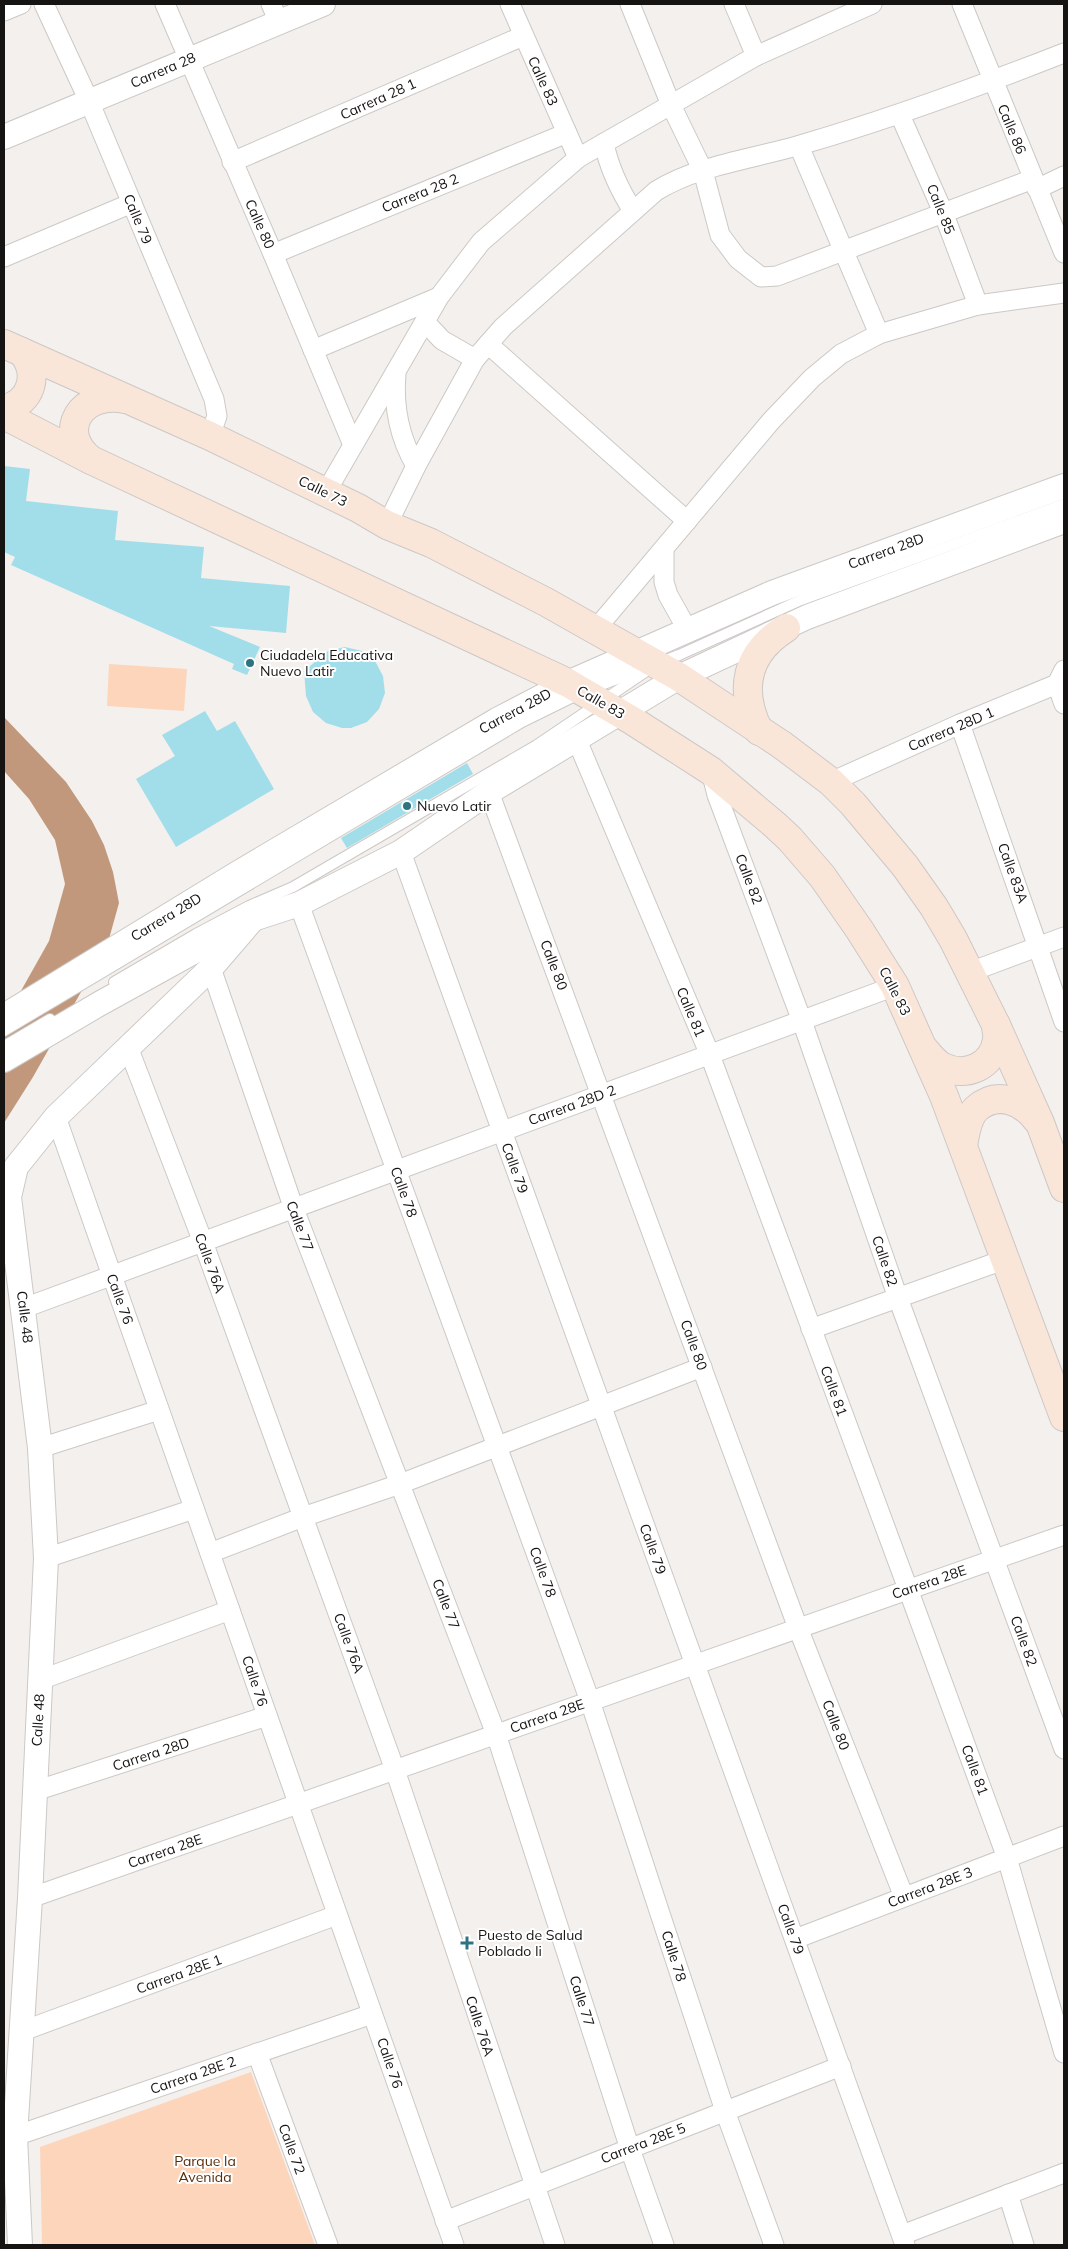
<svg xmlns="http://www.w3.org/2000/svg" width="1068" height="2249" font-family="Mulish,sans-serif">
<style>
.green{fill:#fdd5ba}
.water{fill:#c1987c}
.building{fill:#a2ddea}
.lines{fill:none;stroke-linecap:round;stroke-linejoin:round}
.service-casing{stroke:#ccc8c5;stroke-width:12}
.minor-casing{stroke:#ccc8c5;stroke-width:21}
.tertiary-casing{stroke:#ccc8c5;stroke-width:26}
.secondary-casing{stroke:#ccc8c5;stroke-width:30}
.service{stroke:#fff;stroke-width:10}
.minor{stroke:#fff;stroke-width:19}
.tertiary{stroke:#fff;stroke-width:24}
.secondary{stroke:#fae6d9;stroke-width:28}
.poi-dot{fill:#2d7381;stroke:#fff;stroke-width:2}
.labels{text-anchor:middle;stroke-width:4;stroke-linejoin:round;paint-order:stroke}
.street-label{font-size:14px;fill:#161413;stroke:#fff}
.poi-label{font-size:14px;fill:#161413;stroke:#fff;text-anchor:start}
.park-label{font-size:14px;fill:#562d0b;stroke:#fff}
</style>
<rect width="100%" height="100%" fill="#f4f0ed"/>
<g class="green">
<polygon points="109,664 187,669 184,711 107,706"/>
<polygon points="251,2072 315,2245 42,2245 40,2147"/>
</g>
<polygon class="water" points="4,717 66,782 92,821 104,845 113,872 119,903 107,946 33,1077 4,1123 4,1021 49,941 65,884 55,840 29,799 4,771"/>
<g class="building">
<polygon points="4,466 30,469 26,501 118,511 115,540 204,547 201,578 290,586 286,633 209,626 260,647 247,675 232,669 234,664 11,565 15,557 4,552"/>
<polygon points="345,647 362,651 375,661 383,676 385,693 379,709 367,722 351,728 342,728 326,723 313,712 306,696 304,671 328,651"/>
<polygon points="205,711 217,731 235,721 274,789 176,847 136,779 175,756 162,735"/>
<polygon points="467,763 473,774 347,848 341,838"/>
</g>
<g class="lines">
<defs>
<g id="service">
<polyline points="114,982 196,934 249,906 293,887 537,745 645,672"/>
<polyline points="4,1031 522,722 583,692 679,655 801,600 1064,504"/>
<polyline points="4,1046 50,1019"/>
</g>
<g id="minor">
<polyline points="44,4 89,101 214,399 217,416 210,436"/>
<polyline points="165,4 273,254 353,445"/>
<polyline points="271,4 279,22"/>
<polyline points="510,4 578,158"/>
<polyline points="630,4 671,105 703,171 720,235 738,259 761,277 777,276 1033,179"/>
<polyline points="734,4 756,56"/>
<polyline points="962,4 1064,253"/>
<polyline points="4,11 21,4"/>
<polyline points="900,115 943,212 978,305"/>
<path d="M604,143C609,168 619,189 633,211"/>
<polyline points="799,146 879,334"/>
<polyline points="232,162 523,36"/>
<polyline points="1037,189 1064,176"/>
<polyline points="273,254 567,133"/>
<polyline points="4,257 132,203"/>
<polyline points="425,322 442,340 475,359"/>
<polyline points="488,344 687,521"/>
<polyline points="313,350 439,297"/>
<path d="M396,374C393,408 399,437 416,466"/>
<polyline points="326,492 439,297 481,242 578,158 756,56 872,4"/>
<path d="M387,525L416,466L475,359L503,327L656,191C698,165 753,159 800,145C890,119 977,87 1064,53"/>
<polyline points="664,549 664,582 668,595 687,629"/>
<polyline points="595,630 771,421 812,378 841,354 879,334 978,305 1064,293"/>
<polyline points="1057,684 1064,704"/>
<polyline points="960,724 1064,1022"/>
<polyline points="576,738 710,1055 908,1589 1007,1858 1064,2053"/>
<polyline points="711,771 717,795 802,1021 898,1298 1064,1749"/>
<polyline points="831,782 960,724 1057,684 1064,670"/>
<polyline points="489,792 798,1628 904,1897"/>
<polyline points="401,852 905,2245"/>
<polyline points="299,904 590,1701 725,2111 774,2245"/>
<polyline points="211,968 294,1209 496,1734 630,2149 664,2245"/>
<polyline points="970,972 1064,937"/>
<polyline points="128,1047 203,1242 395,1770 555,2245"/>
<polyline points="56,1117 454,2245"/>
<polyline points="24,1308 895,986"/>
<polyline points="811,1329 1006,1259"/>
<polyline points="40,1448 159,1410"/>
<polyline points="210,1553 303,1517 400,1484 702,1367"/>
<polyline points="46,1558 194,1509"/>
<polyline points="40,1680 230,1610"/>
<polyline points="35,1791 267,1716"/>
<polyline points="30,1898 1064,1535"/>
<polyline points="795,1939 1064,1836"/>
<polyline points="20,2032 337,1915"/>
<polyline points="257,2053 328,2245"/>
<polyline points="15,2136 372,2014"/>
<polyline points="1008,2194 1024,2245"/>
<polyline points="445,2221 841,2066"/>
<polyline points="902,2235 1064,2173"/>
</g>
<g id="tertiary">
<polyline points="4,137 323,4"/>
<polyline points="4,1016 238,873 497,720 568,683 772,593 1064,486"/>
<polyline points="4,1060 99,1004 253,919 299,904 401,852 489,792 679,677 807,617 1064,521"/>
<polyline points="20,2245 15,2136 30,1898 46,1558 40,1448 9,1197 16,1167 56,1117 211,968 253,919"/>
</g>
<g id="secondary">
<polyline points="4,344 210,436 358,508 387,525 431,543 546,602 679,677 782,745 831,782 853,804 905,866 934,907 953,939 996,1025 1040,1123 1064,1188"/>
<path d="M4,409C32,403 40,373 22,352"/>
<polyline points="4,415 91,460 568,683 633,721 711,771 775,825 790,839 822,876 859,929 895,986 944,1096 1064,1417"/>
<path d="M91,460C55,432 81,390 125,399"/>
<path d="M759,731C738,689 746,653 786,628"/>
<path d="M924,1049C929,1055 936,1064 943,1067C966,1078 993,1066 997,1040C998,1036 996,1030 996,1025"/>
<path d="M963,1146C965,1134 967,1118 976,1109C997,1090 1023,1101 1037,1120"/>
</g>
</defs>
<use href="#service" class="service-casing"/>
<use href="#minor" class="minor-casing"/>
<use href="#tertiary" class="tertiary-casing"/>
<use href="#secondary" class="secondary-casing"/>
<use href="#service" class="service"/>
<use href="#minor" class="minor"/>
<use href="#tertiary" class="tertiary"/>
<use href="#secondary" class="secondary"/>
</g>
<g class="poi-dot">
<circle cx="250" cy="663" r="5"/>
<circle cx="407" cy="806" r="5"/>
<path d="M464.5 1935.5h5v5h5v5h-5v5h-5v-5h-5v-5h5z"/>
</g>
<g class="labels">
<g class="street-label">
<text transform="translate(163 70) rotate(-23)" y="5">Carrera 28</text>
<text transform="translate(543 81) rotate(65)" y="5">Calle 83</text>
<text transform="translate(378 99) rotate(-24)" y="5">Carrera 28 1</text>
<text transform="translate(1012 129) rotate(67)" y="5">Calle 86</text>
<text transform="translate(420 193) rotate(-22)" y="5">Carrera 28 2</text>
<text transform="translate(941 209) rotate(68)" y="5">Calle 85</text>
<text transform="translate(138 219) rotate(67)" y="5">Calle 79</text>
<text transform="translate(260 224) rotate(66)" y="5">Calle 80</text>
<text transform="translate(323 491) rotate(26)" y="5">Calle 73</text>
<text transform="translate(886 551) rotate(-20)" y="5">Carrera 28D</text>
<text transform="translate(601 702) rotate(30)" y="5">Calle 83</text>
<text transform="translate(515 711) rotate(-28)" y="5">Carrera 28D</text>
<text transform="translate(951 729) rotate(-23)" y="5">Carrera 28D 1</text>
<text transform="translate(1013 873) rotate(70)" y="5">Calle 83A</text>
<text transform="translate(749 879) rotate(69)" y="5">Calle 82</text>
<text transform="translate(166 917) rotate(-31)" y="5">Carrera 28D</text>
<text transform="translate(554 965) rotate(69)" y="5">Calle 80</text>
<text transform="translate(895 991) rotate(63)" y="5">Calle 83</text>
<text transform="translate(691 1012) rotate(67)" y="5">Calle 81</text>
<text transform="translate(572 1105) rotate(-20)" y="5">Carrera 28D 2</text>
<text transform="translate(515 1168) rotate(70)" y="5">Calle 79</text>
<text transform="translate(404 1192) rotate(70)" y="5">Calle 78</text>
<text transform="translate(300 1226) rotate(69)" y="5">Calle 77</text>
<text transform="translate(885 1261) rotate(71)" y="5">Calle 82</text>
<text transform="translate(210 1263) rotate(70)" y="5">Calle 76A</text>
<text transform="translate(120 1299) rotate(70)" y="5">Calle 76</text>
<text transform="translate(25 1317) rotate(83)" y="5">Calle 48</text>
<text transform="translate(694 1345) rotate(70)" y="5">Calle 80</text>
<text transform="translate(834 1391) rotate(70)" y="5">Calle 81</text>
<text transform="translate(653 1549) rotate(70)" y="5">Calle 79</text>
<text transform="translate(543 1572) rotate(70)" y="5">Calle 78</text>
<text transform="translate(929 1582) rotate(-19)" y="5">Carrera 28E</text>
<text transform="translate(446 1604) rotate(69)" y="5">Calle 77</text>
<text transform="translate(1024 1641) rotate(70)" y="5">Calle 82</text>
<text transform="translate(349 1643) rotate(70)" y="5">Calle 76A</text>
<text transform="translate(255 1681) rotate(71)" y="5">Calle 76</text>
<text transform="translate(547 1716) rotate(-19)" y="5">Carrera 28E</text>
<text transform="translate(38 1720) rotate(-87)" y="5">Calle 48</text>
<text transform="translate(836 1725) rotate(69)" y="5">Calle 80</text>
<text transform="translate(151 1754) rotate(-18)" y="5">Carrera 28D</text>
<text transform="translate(975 1770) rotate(70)" y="5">Calle 81</text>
<text transform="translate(165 1851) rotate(-19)" y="5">Carrera 28E</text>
<text transform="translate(930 1887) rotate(-21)" y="5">Carrera 28E 3</text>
<text transform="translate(791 1929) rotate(70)" y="5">Calle 79</text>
<text transform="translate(674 1956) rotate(72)" y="5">Calle 78</text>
<text transform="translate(179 1974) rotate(-20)" y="5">Carrera 28E 1</text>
<text transform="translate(582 2001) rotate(72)" y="5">Calle 77</text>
<text transform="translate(480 2026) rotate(72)" y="5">Calle 76A</text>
<text transform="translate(390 2063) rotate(71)" y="5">Calle 76</text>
<text transform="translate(193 2075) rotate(-19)" y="5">Carrera 28E 2</text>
<text transform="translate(643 2143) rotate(-21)" y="5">Carrera 28E 5</text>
<text transform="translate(292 2149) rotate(70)" y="5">Calle 72</text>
</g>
<g class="poi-label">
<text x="260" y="660">Ciudadela Educativa<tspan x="260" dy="16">Nuevo Latir</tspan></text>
<text x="417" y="811">Nuevo Latir</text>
<text x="478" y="1940">Puesto de Salud<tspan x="478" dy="16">Poblado Ii</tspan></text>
</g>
<g class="park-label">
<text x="205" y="2166">Parque la<tspan x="205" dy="16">Avenida</tspan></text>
</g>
</g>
<rect width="1068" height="2249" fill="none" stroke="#161413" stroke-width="10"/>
</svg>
